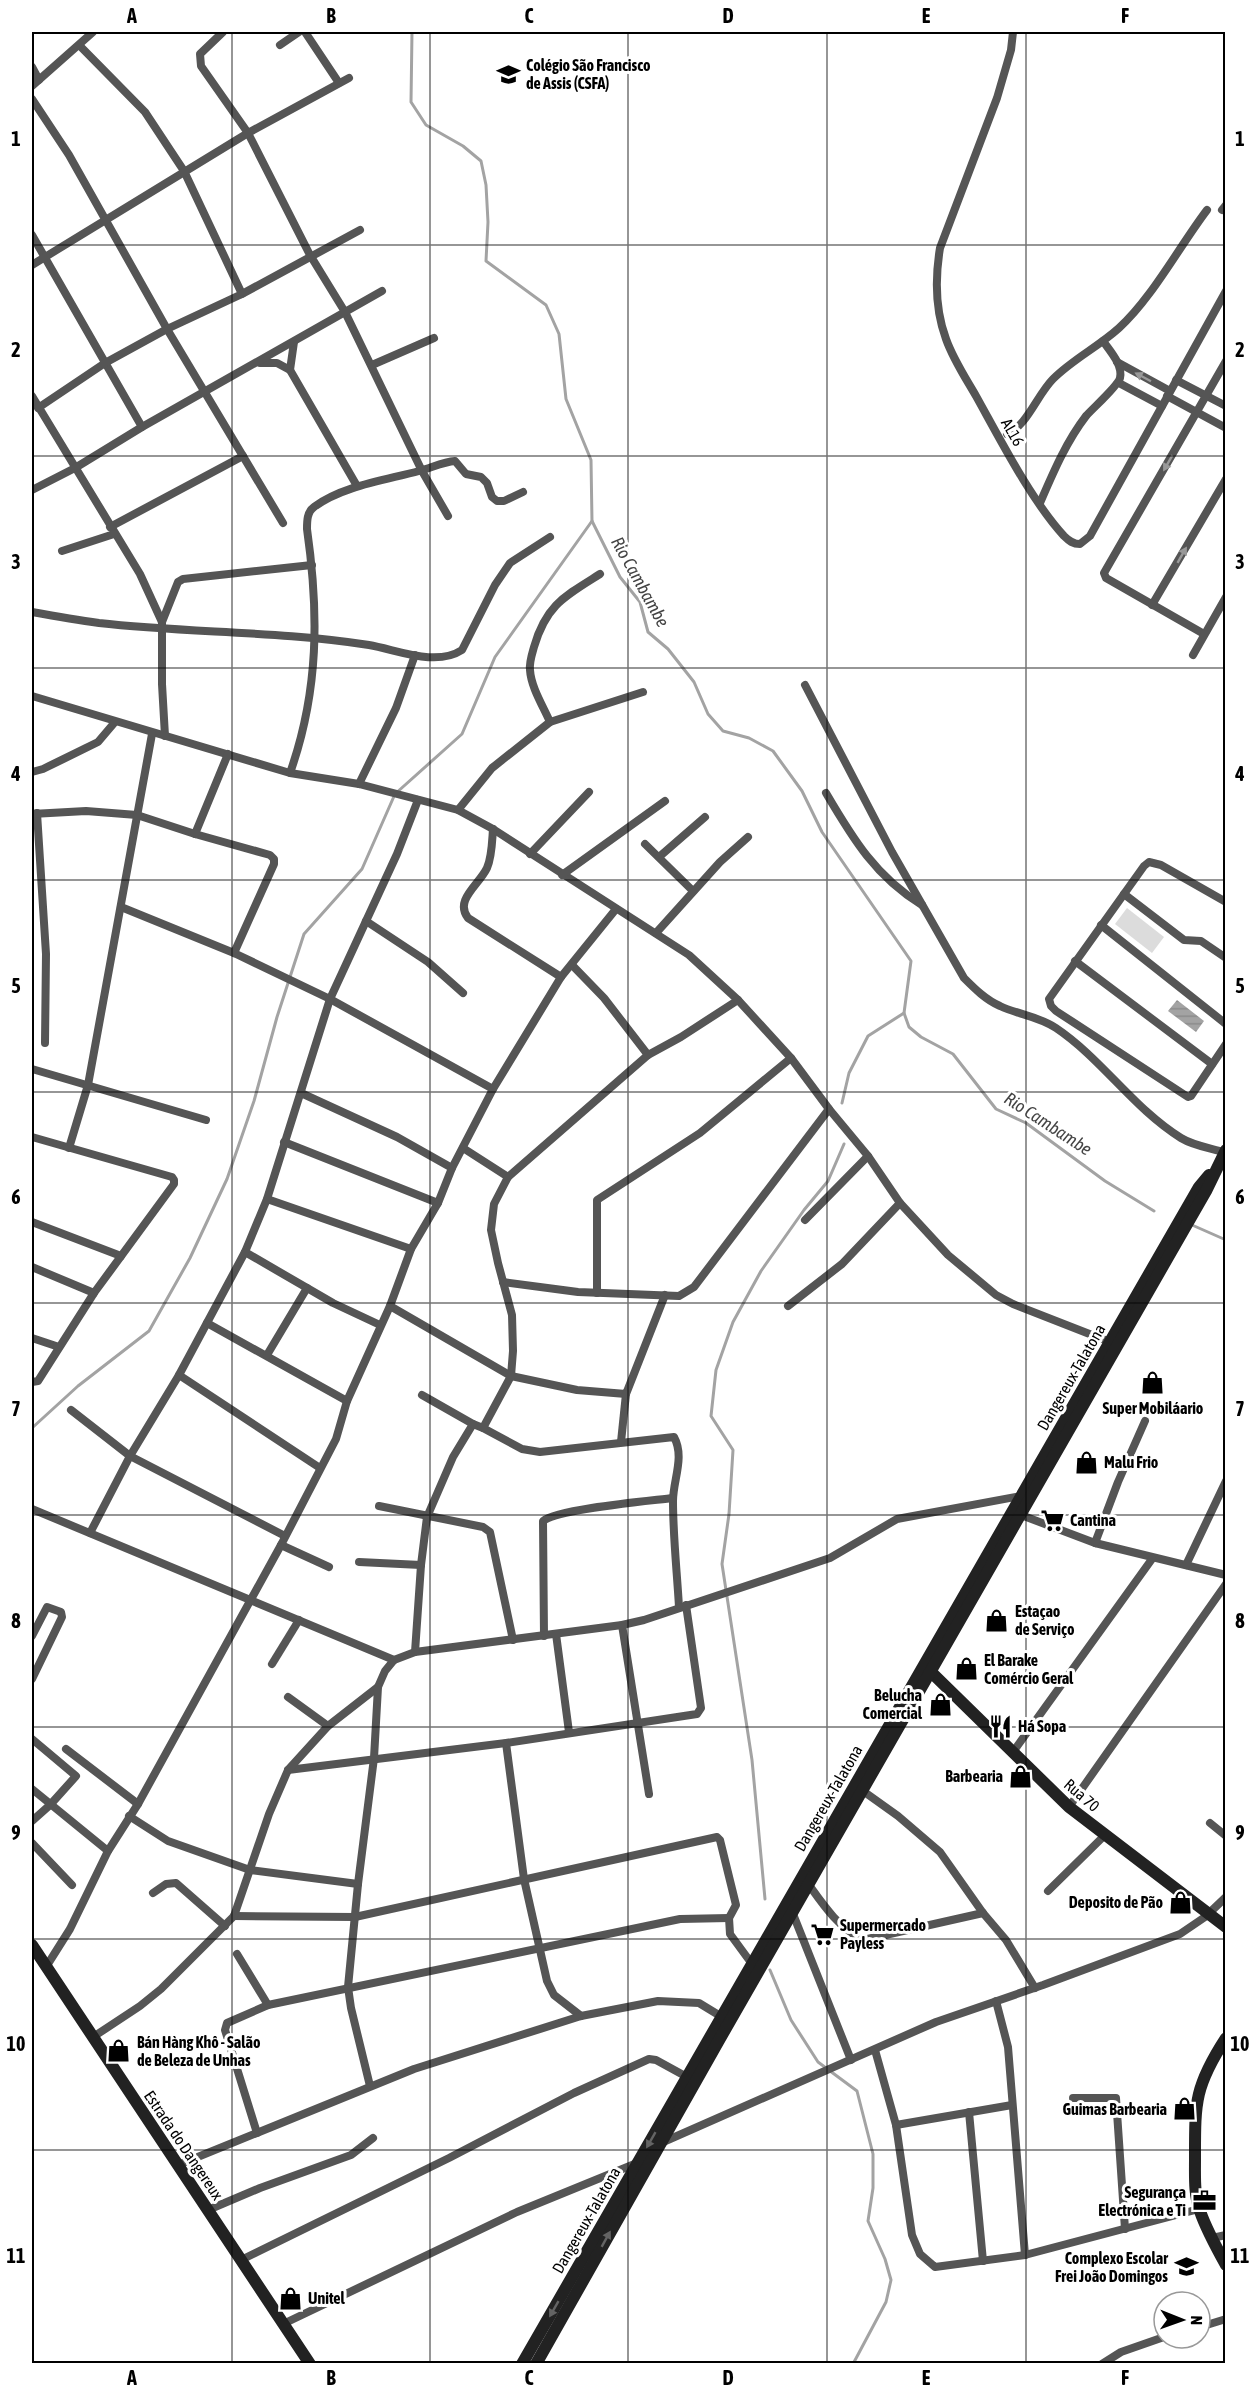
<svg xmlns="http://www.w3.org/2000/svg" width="1257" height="2395" font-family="'Asap Condensed',sans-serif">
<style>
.pitch{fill:#dcdcdc}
.water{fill:url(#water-rules)}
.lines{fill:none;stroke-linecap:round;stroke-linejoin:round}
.stream{stroke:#a3a3a3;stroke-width:3}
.street{stroke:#555;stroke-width:8}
.secondary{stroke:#222;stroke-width:12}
.oneway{fill:#999}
.oneway2{fill:#646464}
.grid{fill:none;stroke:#000;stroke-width:1.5;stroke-opacity:0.55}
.labels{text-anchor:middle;stroke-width:6;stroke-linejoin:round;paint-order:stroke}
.poi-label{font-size:16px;font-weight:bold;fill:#000;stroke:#fff;text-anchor:start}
.street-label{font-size:16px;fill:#000;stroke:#fff}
.water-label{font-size:18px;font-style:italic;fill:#444;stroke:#fff}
.neatline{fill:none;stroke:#000;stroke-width:2}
.grid-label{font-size:20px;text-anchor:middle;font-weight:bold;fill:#000}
</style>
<defs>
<pattern id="water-rules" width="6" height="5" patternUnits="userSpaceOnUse" patternTransform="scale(1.5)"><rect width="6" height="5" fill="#a3a3a3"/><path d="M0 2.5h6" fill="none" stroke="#8b8b8b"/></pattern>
</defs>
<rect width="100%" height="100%" fill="#fff"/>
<polygon class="pitch" points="1127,908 1164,937 1152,953 1115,924"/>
<polygon class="water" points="1177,1000 1204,1021 1196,1032 1168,1011"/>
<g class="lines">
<g class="stream">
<polyline points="412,32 411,102 426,125 463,146 481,161 486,185 488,222 486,261 546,305 559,334 566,399 591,460 592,521 620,577 640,602 648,632 668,649 694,682 708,714 723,731 749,738 773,751 802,791 822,832 911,961 904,1013 909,1027 921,1037 953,1054 996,1109 1026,1123 1105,1181 1154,1211"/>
<polyline points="842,1103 849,1073 868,1036 904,1013"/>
<polyline points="1192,1225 1226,1240"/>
<polyline points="32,1428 78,1386 149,1331 190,1258 227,1179 254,1101 277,1017 304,934 362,869 395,794 462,734 495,657 592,521"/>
<polyline points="765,1899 752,1760 722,1564 729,1514 733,1450 711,1416 716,1370 733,1322 761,1271 804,1210 828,1181 844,1144"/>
<polyline points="770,1970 791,2020 818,2062 857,2091 873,2154 873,2188 868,2221 885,2259 891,2280 886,2302 853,2364"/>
</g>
<g class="street">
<polyline points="223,32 200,54 201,66 248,133 310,255 345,312 422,471 448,516"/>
<polyline points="305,32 339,83"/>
<path d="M1013,32L1011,50L997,98L940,248C935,278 935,309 946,339C953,359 965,377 976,396C1000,439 1031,500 1064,536C1069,541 1073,544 1080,544L1090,536L1226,291"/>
<polyline points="280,45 299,32"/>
<polyline points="80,46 145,112 184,171 242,294"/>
<polyline points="32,67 39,80"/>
<polyline points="32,86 93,32"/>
<polyline points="32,99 69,155 167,329 283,523"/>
<polyline points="1222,210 1226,205"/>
<polyline points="32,235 142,427"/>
<polyline points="32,265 248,133 349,78"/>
<polyline points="294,342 290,370 357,486"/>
<polyline points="1117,362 1170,391"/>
<polyline points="260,363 277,363 290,370"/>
<polyline points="372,365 434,338"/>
<polyline points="1176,380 1226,406"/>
<polyline points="1119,383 1162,406"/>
<polyline points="32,396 140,574 162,622 162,684 165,736"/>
<polyline points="1167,396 1226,428"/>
<polyline points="38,408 105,363 167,329 242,294 360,230"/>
<path d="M1007,434C1027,426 1037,395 1053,379C1073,359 1098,347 1119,328C1152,298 1179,247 1207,210"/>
<polyline points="32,490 75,468 142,427 382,291"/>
<path d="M1040,503C1053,473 1066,442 1086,416C1093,408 1118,386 1120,378C1123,365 1110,351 1103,341"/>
<polyline points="110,527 243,456"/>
<polyline points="62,551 114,534"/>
<polyline points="1152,605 1226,479"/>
<path d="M32,612C54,616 77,620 99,623C189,633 279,631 369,645C398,650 436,667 462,650L495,585L510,563L550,537"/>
<polyline points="162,622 178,582 183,579 312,565"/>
<polyline points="1204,634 1106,578 1104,573 1226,361"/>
<polyline points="1193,655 1226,597"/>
<path d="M805,685L892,852L964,978C975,989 986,1000 1000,1006C1019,1015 1038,1016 1056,1028C1102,1059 1133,1108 1181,1138C1194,1146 1210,1148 1224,1152"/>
<polyline points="32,696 290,773 359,784 458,810 493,829 689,955 738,1000 791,1058 829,1109 868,1156 900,1203 948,1255 996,1295 1013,1304 1110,1342"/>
<path d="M550,722C543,706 531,687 530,670C529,663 532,654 534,647C546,605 565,596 600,574"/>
<polyline points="32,772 43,769 98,742 115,722"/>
<path d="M290,773C319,691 319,613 307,529C307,521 307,512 314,507C342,486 386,480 419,471C431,468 443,462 455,461L466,474L481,477L487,483L492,497L497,501H504L523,492"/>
<polyline points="359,784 396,708 415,655"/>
<path d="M826,793C853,839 876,877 922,905"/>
<polyline points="458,810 492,768 550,722 643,692"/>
<polyline points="37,813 46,954 45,1043"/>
<polyline points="32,814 86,811 137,815 195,834 270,855 274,859 274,864 234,953"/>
<path d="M493,829C492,842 492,857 487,868C479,885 454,900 468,918L561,977"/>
<polyline points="195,834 228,754"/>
<polyline points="645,844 693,891"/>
<polyline points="530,854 589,792"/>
<polyline points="659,857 705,817"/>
<polyline points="562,875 665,801"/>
<polyline points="1124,894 1184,940 1201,941 1226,958"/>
<polyline points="1226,902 1161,865 1149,862 1144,866 1049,999 1051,1006 1056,1011 1188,1097 1191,1096 1226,1044"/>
<polyline points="121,907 234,953 330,999 493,1089"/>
<polyline points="366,921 428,962 463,993"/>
<polyline points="1101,925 1226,1024"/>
<polyline points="656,933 720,862 748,837"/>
<polyline points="1075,961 1212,1064"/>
<polyline points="572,965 604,998 648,1055"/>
<polyline points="32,1069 206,1120"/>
<polyline points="301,1093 397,1137 452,1168"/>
<polyline points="32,1137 172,1177 174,1180 174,1184 94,1293 38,1381 32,1382"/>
<polyline points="284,1142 438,1203"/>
<polyline points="69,1148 88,1085 152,734"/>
<polyline points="463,1148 508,1177"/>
<polyline points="267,1199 411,1249"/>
<polyline points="805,1220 868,1156"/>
<polyline points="32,1222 121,1256"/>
<polyline points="245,1252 333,1303 380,1325"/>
<polyline points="32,1267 94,1293"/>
<polyline points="503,1282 578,1292 679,1296 694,1287 829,1109"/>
<polyline points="597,1293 597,1200 700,1133 791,1058"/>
<polyline points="390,1306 511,1376 577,1390 626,1394 665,1295"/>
<polyline points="788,1306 842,1264 900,1203"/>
<polyline points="207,1323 347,1401"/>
<polyline points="32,1338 59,1347"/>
<polyline points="267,1355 307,1288"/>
<polyline points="179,1375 320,1468"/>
<polyline points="422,1395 473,1424"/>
<polyline points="71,1410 130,1456 285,1536"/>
<path d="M483,1428L522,1449L540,1452L674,1437C685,1457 673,1480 673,1501C673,1536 677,1572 679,1607"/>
<polyline points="621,1442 626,1394"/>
<polyline points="379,1506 483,1527 490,1532 513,1640"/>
<polyline points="32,1509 394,1660"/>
<polyline points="1021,1515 1095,1543 1226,1575"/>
<polyline points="90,1533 130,1456 179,1375 245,1252 267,1199 330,999 397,854 418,800"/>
<polyline points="1095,1543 1118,1482 1145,1421"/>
<polyline points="281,1545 329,1567"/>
<polyline points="359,1562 421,1565"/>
<polyline points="1186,1565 1226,1481"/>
<polyline points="622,1625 649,1794"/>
<polyline points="556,1634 569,1732"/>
<polyline points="32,1636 47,1607 61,1612 62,1617 32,1679"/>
<path d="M544,1636L543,1521C558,1509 649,1501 673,1498"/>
<polyline points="415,1652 622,1625 644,1620 830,1558 897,1519 1021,1496"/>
<polyline points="272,1664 299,1620"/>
<polyline points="288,1697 328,1726"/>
<polyline points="32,1739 76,1776 50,1805 32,1821"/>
<polyline points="506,1743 524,1879 547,1981 554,1995 581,2016"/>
<polyline points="66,1749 138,1804"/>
<polyline points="1013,1752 1152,1559"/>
<polyline points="288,1770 506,1743 697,1714 701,1708 686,1605"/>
<polyline points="32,1789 108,1851"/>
<polyline points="863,1791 898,1816 940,1852 983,1913 1006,1940 1035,1988"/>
<polyline points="1069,1807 1226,1584"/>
<polyline points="129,1816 168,1841 250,1870 358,1884"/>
<polyline points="1210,1823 1226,1836"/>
<polyline points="32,1843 72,1885"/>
<path d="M809,1885C824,1906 839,1928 863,1940L983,1913"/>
<polyline points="1048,1891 1105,1835"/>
<polyline points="153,1893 166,1884 176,1883 225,1926"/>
<polyline points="793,1914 851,2060"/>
<polyline points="234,1916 355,1917 717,1837 720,1840 736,1905 729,1918 730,1934 752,1964"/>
<polyline points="237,1954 268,2005"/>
<polyline points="46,1967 70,1929 108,1851 138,1804 281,1545 336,1439 347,1401 390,1306 411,1249 438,1203 452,1168 493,1089 561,977 616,909"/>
<polyline points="996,2001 1008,2047 1025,2255"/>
<polyline points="93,2037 140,2006 161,1989 234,1916 269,1814 288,1770 328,1726 378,1687 385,1671 394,1660 415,1652 421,1565 427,1517 453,1457 473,1424 483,1428 511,1376 513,1351 512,1315 498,1263 491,1230 494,1204 508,1177 648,1055 681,1037 738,1000"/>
<polyline points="875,2050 896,2125 912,2235 920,2254 935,2267 1025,2255 1199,2209"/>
<polyline points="370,2086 351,2008 348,1987 358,1884 374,1758 378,1687"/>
<polyline points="1073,2098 1116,2098 1125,2229"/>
<polyline points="969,2112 983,2261"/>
<polyline points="896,2125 1012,2105"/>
<polyline points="257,2133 225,2030 227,2023 268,2005 680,1919 729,1918"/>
<polyline points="661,2143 936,2022 1043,1985 1180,1934 1205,1917 1226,1897"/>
<polyline points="178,2165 414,2069 581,2016 658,2001 699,2003 722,2017"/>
<polyline points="208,2210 260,2188 351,2155 373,2138"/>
<polyline points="1212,2238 1226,2235"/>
<polyline points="241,2260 449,2158 574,2093 649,2059 656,2060 687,2077"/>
<polyline points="283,2324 517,2212 637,2163"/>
<polyline points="1200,2327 1226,2319"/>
<polyline points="1102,2364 1121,2352 1164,2337"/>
</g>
<g class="secondary">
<polyline points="931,1672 1069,1807 1226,1927"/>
<polyline points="32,1945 310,2364"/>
<path d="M1226,2038C1194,2087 1195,2103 1195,2160C1195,2176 1194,2195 1200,2211C1206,2229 1216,2247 1226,2265"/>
<polyline points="522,2364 1199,1187 1209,1175"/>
<polyline points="536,2364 718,2042 1206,1191 1226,1150"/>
</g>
</g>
<defs><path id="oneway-solid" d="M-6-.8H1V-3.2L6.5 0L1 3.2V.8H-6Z" transform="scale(1.5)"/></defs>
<g class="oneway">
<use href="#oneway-solid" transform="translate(1143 377) rotate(-152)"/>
<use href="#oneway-solid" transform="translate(1168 463) rotate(120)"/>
<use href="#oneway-solid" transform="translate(1182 555) rotate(-60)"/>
</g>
<g class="oneway2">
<use href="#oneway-solid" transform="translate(651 2140) rotate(120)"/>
<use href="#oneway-solid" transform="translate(606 2239) rotate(-61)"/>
<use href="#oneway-solid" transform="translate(554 2309) rotate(120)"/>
</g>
<path class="grid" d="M232,32V2364M430,32V2364M628,32V2364M827,32V2364M1026,32V2364M32,245H1226M32,456H1226M32,668H1226M32,880H1226M32,1092H1226M32,1303H1226M32,1515H1226M32,1727H1226M32,1939H1226M32,2150H1226"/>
<defs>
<symbol id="university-bare" viewBox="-9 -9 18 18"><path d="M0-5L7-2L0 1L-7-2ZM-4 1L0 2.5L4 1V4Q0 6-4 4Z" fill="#000" stroke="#fff" stroke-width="2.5" paint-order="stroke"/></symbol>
<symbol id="shop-bare" viewBox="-9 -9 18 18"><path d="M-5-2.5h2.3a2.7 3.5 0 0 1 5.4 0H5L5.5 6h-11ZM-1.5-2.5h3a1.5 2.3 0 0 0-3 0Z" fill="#000" stroke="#fff" stroke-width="2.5" paint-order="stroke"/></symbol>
<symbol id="supermarket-bare" viewBox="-9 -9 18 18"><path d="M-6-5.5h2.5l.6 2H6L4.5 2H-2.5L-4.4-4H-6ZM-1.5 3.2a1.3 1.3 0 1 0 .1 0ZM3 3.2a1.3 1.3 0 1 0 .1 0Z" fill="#000" stroke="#fff" stroke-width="2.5" paint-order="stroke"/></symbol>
<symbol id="restaurant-bare" viewBox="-9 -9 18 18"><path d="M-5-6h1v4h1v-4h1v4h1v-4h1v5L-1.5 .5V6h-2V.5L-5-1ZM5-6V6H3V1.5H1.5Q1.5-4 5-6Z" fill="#000" stroke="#fff" stroke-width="2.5" paint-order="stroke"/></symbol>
<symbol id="office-bare" viewBox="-9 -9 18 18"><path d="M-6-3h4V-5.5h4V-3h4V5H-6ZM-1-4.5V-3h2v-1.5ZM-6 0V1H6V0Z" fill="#000" stroke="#fff" stroke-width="2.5" paint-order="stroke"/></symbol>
<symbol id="school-bare" viewBox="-9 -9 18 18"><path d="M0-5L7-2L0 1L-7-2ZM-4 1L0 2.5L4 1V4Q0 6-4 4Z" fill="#000" stroke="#fff" stroke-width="2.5" paint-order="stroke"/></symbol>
</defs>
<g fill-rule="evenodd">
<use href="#university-bare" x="492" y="58" width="33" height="33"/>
<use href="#shop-bare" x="1136" y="1366" width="33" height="33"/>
<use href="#shop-bare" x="1070" y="1446" width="33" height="33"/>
<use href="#supermarket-bare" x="1036" y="1504" width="33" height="33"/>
<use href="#shop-bare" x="980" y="1604" width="33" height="33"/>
<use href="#shop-bare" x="950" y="1652" width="33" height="33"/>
<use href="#shop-bare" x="924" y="1688" width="33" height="33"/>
<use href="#restaurant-bare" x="984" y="1710" width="33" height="33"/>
<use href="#shop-bare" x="1004" y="1760" width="33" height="33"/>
<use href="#shop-bare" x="1164" y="1886" width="33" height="33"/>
<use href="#supermarket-bare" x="806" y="1918" width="33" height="33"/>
<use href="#shop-bare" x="102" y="2034" width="33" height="33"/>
<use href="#shop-bare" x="1168" y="2092" width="33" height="33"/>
<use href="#office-bare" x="1188" y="2184" width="33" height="33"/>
<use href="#school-bare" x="1170" y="2250" width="33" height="33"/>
<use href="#shop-bare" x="274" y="2282" width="33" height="33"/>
</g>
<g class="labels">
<g class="poi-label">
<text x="526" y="71">Colégio São Francisco<tspan x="526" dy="18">de Assis (CSFA)</tspan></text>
<text x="1153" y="1414" text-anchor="middle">Super Mobiláario</text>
<text x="1104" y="1468">Malu Frio</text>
<text x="1070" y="1526">Cantina</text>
<text x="1015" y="1617">Estaçao<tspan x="1015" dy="18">de Serviço</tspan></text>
<text x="984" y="1666">El Barake<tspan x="984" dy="18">Comércio Geral</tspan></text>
<text x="922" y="1701" text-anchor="end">Belucha<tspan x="922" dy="18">Comercial</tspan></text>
<text x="1018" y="1732">Há Sopa</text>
<text x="1003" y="1782" text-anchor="end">Barbearia</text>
<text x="1163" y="1908" text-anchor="end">Deposito de Pão</text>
<text x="840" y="1931">Supermercado<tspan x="840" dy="18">Payless</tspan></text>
<text x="137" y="2048">Bán Hàng Khô - Salão<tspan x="137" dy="18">de Beleza de Unhas</tspan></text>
<text x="1167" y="2115" text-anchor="end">Guimas Barbearia</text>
<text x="1186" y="2198" text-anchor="end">Segurança<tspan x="1186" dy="18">Electrónica e Ti</tspan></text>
<text x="1168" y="2264" text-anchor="end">Complexo Escolar<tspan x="1168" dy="18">Frei João Domingos</tspan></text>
<text x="308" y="2304">Unitel</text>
</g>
<g class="street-label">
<text transform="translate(1013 432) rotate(60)" y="6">AL16</text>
<text transform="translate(1071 1377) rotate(-60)" y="6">Dangereux-Talatona</text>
<text transform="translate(1082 1795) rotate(41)" y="6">Rua 70</text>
<text transform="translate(828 1798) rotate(-60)" y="6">Dangereux-Talatona</text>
<text transform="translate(184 2145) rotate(56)" y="6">Estrada do Dangereux</text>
<text transform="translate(586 2220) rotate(-60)" y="6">Dangereux-Talatona</text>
</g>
<g class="water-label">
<text transform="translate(640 582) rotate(61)" y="6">Rio Cambambe</text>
<text transform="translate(1048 1124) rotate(33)" y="6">Rio Cambambe</text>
</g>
</g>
<rect width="1257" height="2395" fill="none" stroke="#ffffff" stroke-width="66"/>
<g transform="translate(1182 2320) rotate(91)"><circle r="28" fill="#ffffff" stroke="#999999" stroke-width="1.5"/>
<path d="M0-4.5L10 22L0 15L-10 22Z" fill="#000000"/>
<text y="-9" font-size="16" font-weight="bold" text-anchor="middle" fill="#000000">N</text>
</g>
<rect x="33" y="33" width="1191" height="2329" class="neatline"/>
<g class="grid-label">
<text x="132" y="23">A</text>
<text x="331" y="23">B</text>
<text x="529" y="23">C</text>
<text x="728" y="23">D</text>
<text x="926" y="23">E</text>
<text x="1125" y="23">F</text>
<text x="16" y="146">1</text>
<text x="1240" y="146">1</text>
<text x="16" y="357">2</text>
<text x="1240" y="357">2</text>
<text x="16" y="569">3</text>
<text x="1240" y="569">3</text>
<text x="16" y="781">4</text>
<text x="1240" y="781">4</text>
<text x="16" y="993">5</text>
<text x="1240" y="993">5</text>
<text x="16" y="1204">6</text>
<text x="1240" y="1204">6</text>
<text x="16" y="1416">7</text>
<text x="1240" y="1416">7</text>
<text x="16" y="1628">8</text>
<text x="1240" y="1628">8</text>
<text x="16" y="1840">9</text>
<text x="1240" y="1840">9</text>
<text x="16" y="2051">10</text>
<text x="1240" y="2051">10</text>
<text x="16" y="2263">11</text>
<text x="1240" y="2263">11</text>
<text x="132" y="2385">A</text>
<text x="331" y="2385">B</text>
<text x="529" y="2385">C</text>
<text x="728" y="2385">D</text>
<text x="926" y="2385">E</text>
<text x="1125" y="2385">F</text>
</g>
</svg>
